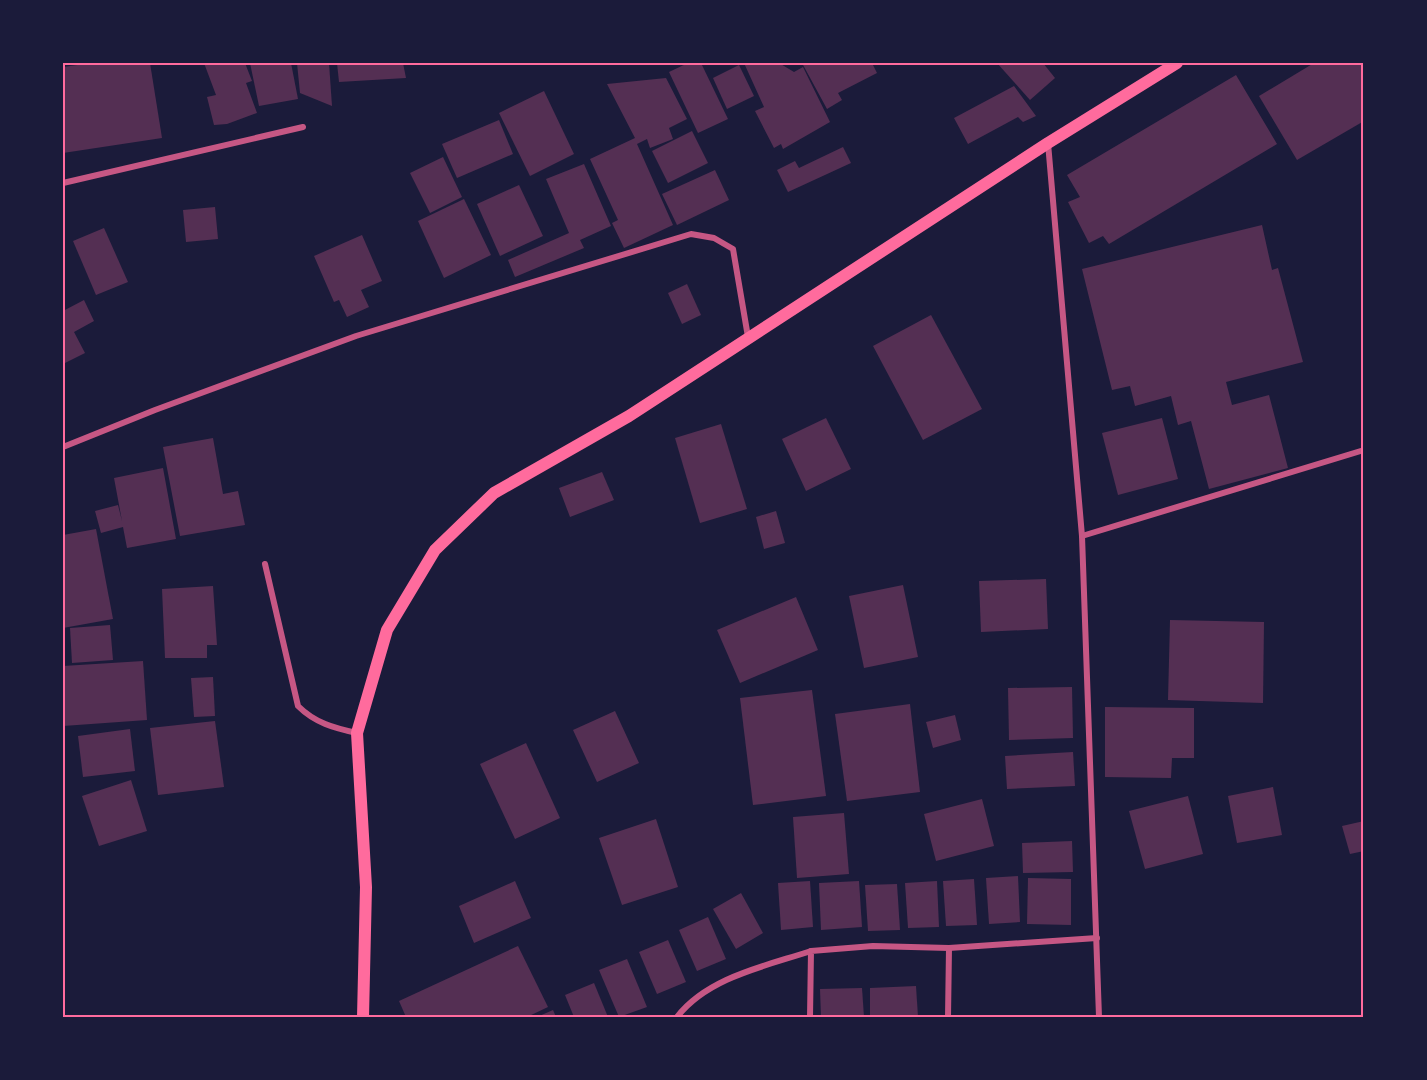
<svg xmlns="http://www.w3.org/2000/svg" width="1427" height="1080" font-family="'Playfair Display',serif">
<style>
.building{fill:#542f53}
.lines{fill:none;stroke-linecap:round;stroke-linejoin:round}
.minor{stroke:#c65784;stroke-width:6}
.secondary{stroke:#ff6b9d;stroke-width:12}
.neatline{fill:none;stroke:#ff6b9d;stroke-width:2}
</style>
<rect width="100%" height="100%" fill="#1b1b3a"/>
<g class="building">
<polygon points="92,63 150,63 162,138 63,153 63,67"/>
<polygon points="204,63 245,63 252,81 246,83 257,113 227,124 214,125 207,97 216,95"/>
<polygon points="250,63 291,63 298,99 259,106"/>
<polygon points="297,63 329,63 332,106 300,93"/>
<polygon points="337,63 403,63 406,78 339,82"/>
<polygon points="688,63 701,63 728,119 698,133 669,72"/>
<polygon points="744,63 779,63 794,72 803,67 830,122 783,149 781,144 774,148 755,111 764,107"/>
<polygon points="802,63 872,63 877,73 838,93 842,100 827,109"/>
<polygon points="997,63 1043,63 1055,78 1030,100"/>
<polygon points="1314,63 1364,63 1364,121 1297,160 1259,96"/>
<polygon points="739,65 754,96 727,109 713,78"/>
<polygon points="1236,75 1277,144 1109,244 1103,236 1089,243 1068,202 1080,197 1067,175"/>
<polygon points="666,78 687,119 669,128 673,139 650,148 647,139 637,144 673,225 624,248 612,223 618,220 590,159 635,138 607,84"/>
<polygon points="1014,86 1036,116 1023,122 1018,117 968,144 954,118"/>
<polygon points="544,91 574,154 530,176 499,113"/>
<polygon points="499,120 513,154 457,178 442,144"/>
<polygon points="692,131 708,163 668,183 652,151"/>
<polygon points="843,147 851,163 788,192 777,170 795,161 799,168"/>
<polygon points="443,157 462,197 430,213 410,173"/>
<polygon points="584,164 611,226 580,240 584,248 515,277 508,260 569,233 546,179"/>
<polygon points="715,170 729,200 677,225 662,194"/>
<polygon points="519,185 543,236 500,256 477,204"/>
<polygon points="464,199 491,255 444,278 418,221"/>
<polygon points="215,207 218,239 186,242 183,210"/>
<polygon points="1262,225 1272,270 1278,268 1303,362 1226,382 1232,405 1269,395 1288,468 1209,489 1191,421 1178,425 1171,396 1135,406 1130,386 1112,390 1082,269"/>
<polygon points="104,228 128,282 96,295 73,241"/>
<polygon points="362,235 382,281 361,290 369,307 347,317 339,300 334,302 314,256"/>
<polygon points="687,284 701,315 682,324 668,293"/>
<polygon points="84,300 94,321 74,332 85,353 63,364 63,311"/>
<polygon points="931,315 982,409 923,440 873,346"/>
<polygon points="826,418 851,469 806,491 782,439"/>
<polygon points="1162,418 1178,479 1118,495 1102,433"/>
<polygon points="721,424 747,509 700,523 675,438"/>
<polygon points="213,438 223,494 238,491 245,525 180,536 163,447"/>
<polygon points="163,468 176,539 127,548 123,527 101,533 95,511 118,505 122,521 114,478"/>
<polygon points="602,472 614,500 570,517 559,488"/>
<polygon points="776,511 785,543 764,549 756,517"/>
<polygon points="96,529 113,619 63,628 63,535"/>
<polygon points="1046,579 1048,629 981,632 979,581"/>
<polygon points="903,585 918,657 864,668 849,596"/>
<polygon points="213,586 217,645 207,645 207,658 165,658 162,589"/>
<polygon points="796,597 818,650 740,683 717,630"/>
<polygon points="1170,620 1264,622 1263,703 1168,700"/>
<polygon points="110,625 113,660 72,663 70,628"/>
<polygon points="143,661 147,720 63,726 63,666"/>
<polygon points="213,677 215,716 194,717 191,678"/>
<polygon points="1072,687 1073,738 1009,740 1008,688"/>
<polygon points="812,690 826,796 753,805 740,698"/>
<polygon points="910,704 920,792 847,801 835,714"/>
<polygon points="1105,707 1194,708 1194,758 1172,758 1171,778 1105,777"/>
<polygon points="615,711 639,763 597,782 573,730"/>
<polygon points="955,715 961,740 933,748 926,722"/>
<polygon points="215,721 224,787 158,795 150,728"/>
<polygon points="130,729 135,771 83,777 78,736"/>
<polygon points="526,743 560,818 515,839 480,764"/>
<polygon points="1073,752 1075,786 1007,789 1005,756"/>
<polygon points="131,780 147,831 99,846 82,796"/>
<polygon points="1273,787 1282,835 1237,843 1228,796"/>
<polygon points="1188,796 1203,854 1145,869 1129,811"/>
<polygon points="982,799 994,846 936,861 924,814"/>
<polygon points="844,813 849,874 797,878 793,817"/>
<polygon points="656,819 678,887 622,905 599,838"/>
<polygon points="1364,821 1364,851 1350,854 1342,826"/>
<polygon points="1072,841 1073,872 1023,873 1022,843"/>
<polygon points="1018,876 1020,922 989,924 986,878"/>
<polygon points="1028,878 1071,879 1071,925 1027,924"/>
<polygon points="974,879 977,925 946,926 943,881"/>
<polygon points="515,881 531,918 474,943 459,906"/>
<polygon points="810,881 813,927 781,930 778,883"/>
<polygon points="859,881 862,927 821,930 819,883"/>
<polygon points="937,881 939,927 908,928 905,883"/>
<polygon points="897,884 900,930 868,931 865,885"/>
<polygon points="741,893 763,933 736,949 713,909"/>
<polygon points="708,917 726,959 697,971 679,930"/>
<polygon points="668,940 686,982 657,994 639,952"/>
<polygon points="518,946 548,1007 527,1017 406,1017 399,1001"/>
<polygon points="627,959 647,1007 619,1017 599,970"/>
<polygon points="594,983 608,1017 574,1017 565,995"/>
<polygon points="916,986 918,1017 870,1017 870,988"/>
<polygon points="862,988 864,1017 821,1017 820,989"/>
<polygon points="553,1010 556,1017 537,1017"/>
</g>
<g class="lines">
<g class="minor">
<polyline points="1048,143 1082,536 1099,1017"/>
<polyline points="63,183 303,127"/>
<polyline points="63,447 155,410 356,336 691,234 714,238 733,249 748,337"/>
<polyline points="1082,536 1364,450"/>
<path d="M265,564L298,706C315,723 334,728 357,733"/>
<path d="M677,1017C708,977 766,966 811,951"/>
<polyline points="810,1017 811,951 873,946 949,948 1097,938"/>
<polyline points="948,1017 949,948"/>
</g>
<polyline class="secondary" points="363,1017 366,887 357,733 387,630 435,550 494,493 629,416 1048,143 1177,63"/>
</g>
<rect width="1427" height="1080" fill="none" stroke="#1b1b3a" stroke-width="129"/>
<rect x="64" y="64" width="1298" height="952" class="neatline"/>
</svg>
